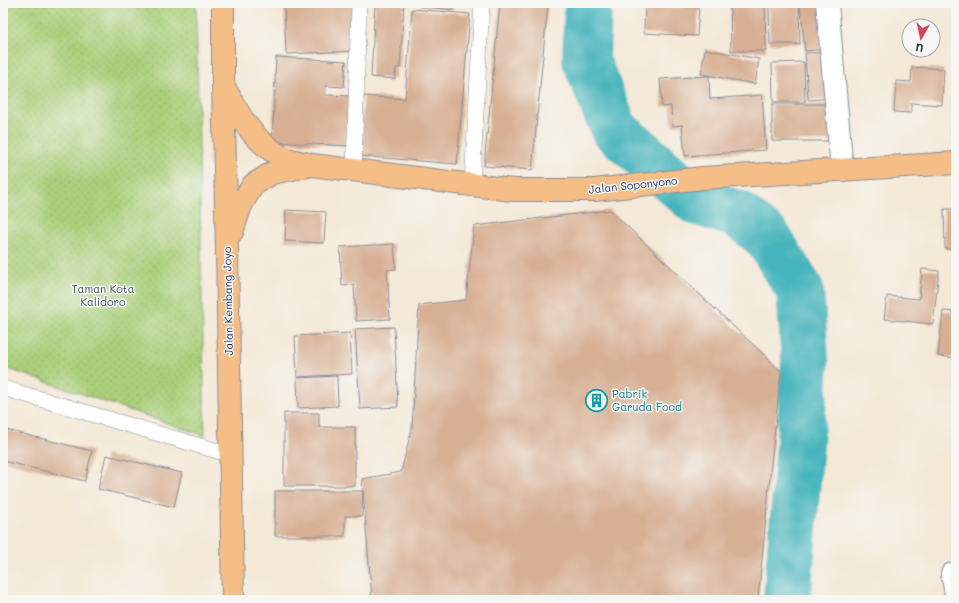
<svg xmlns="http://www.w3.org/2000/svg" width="959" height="603" font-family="Mali,sans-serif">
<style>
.green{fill:url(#green-dots);stroke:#627f6c}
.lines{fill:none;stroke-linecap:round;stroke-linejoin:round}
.river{stroke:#44b4bc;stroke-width:48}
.building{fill:#d7af93}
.lane-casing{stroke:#888c9a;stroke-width:16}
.street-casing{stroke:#888c9a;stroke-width:24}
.primary-casing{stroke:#888c9a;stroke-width:24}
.lane{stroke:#fff;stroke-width:15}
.street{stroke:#fff;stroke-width:22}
.primary{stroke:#f6be87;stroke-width:22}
.labels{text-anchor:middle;stroke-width:3;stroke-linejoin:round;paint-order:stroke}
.street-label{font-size:11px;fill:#1b2f5e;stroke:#f6f6f2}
.park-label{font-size:11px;fill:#3f5765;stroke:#f6f6f2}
.culture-label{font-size:11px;fill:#0d838f;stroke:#f6f6f2;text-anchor:start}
</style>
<defs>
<pattern id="green-dots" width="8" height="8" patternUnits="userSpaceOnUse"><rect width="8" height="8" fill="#aacf79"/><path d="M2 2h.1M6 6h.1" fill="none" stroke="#92b26b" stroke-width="1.8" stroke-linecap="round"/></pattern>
</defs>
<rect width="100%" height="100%" fill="#f6f6f2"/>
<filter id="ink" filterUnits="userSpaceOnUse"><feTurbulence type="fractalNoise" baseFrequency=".025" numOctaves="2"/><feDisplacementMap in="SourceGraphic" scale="8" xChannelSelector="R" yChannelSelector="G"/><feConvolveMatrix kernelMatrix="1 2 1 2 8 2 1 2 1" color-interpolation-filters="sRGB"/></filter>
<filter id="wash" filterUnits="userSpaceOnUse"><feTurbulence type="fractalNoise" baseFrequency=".012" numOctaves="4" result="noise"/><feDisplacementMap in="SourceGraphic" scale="16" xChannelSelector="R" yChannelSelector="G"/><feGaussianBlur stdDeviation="0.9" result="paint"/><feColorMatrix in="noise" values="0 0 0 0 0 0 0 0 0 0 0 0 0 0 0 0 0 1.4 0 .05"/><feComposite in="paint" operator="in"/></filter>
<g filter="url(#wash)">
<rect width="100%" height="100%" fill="#f4e8d6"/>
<polygon class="green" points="3,3 196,3 205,436 3,367"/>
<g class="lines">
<polyline class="river" points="588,3 586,60 614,129 696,201 737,214 767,237 800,290 805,361 800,444 787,600"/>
</g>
<g id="blocks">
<g class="building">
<polygon points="284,3 357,3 356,51 286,54"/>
<polygon points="375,3 404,3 400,68 396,68 395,79 371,77"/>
<polygon points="420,3 453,3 453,10 420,6"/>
<polygon points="500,3 548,3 532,170 484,166"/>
<polygon points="800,3 825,3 829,49 805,51"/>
<polygon points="645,5 699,8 697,36 644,33"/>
<polygon points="730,5 765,5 766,51 731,51"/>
<polygon points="799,5 800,44 770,44 769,6"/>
<polygon points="412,9 470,14 457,164 359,156 364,96 405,99"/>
<polygon points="705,49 759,59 755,84 701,74"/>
<polygon points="830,52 834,98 808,100 805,53"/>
<polygon points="276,57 346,61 344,87 326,86 325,95 353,96 351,146 272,142"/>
<polygon points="804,62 805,102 773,102 772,63"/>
<polygon points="912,67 944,69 942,105 911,103 911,113 894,112 896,81 911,82"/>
<polygon points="709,76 710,99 762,95 766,150 685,156 682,125 672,126 671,106 662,107 660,79"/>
<rect x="772" y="104" width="63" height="37"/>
<polygon points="955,105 956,105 956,136 953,136"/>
<polygon points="944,209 956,209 956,249 945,249"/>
<polygon points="286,210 326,212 324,243 285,241"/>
<polygon points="610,210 781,371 771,465 758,600 372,600 362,479 401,472 412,428 419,305 466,300 474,226"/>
<polygon points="394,244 396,269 387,270 390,319 356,321 354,285 342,286 340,247"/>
<polygon points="922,269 939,271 933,324 884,319 887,296 919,299"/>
<polygon points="943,311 956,312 956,358 938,356"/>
<polygon points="394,327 398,407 360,409 355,329"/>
<polygon points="350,333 352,374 297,377 295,336"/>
<polygon points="337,376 338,406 298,408 297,378"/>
<polygon points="284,413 319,413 319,427 355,427 355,486 284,486"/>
<polygon points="3,429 92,451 85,481 3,461"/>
<polygon points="106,455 182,473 174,507 98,489"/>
<polygon points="275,491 363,491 362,516 345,516 345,536 275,536"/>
</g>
</g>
</g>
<g filter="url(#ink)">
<use href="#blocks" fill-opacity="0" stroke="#888c9a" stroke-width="1"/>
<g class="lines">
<defs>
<g id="lane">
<polyline points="354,170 359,3"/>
<polyline points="472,185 482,3"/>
<polyline points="3,388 231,455"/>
</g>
<g id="street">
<polyline points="827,3 842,170"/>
<polyline points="952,574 956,593"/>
</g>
<g id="primary">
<polyline points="223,3 223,84 227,249 233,600"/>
<path d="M223,84C237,112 251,139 279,155C288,161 302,162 312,165L513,190H594L703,178L956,163"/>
<polyline points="232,232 241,205 253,185 272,173 307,166"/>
</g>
</defs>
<use href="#lane" class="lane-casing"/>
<use href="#street" class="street-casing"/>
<use href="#primary" class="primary-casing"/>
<use href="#lane" class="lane"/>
<use href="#street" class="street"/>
<use href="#primary" class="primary"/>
</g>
</g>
<defs>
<symbol id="building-ring" viewBox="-11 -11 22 22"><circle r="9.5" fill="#f6f6f2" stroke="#0f9aa8" stroke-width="1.5"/><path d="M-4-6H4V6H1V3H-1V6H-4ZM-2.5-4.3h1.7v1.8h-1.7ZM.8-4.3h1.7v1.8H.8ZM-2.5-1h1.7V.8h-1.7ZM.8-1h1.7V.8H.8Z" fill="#0f9aa8"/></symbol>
</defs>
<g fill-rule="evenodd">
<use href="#building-ring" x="584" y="388" width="25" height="25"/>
</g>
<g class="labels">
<g class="street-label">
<text transform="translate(633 185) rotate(-6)" y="4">Jalan Soponyono</text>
<text transform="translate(228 301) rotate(-91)" y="4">Jalan Kembang Joyo</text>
</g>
<g class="park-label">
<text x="103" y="293">Taman Kota<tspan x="103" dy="13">Kalidoro</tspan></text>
</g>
<g class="culture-label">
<text x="612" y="398">Pabrik<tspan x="612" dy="13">Garuda Food</tspan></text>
</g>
</g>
<rect width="959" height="603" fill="none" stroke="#f6f6f2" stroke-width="16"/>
<g transform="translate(921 38) rotate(189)"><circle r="19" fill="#f6f6f2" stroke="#9ea6b7"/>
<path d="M0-3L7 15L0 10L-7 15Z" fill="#d1495b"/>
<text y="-6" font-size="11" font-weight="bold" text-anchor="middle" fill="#1b2f5e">U</text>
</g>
</svg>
